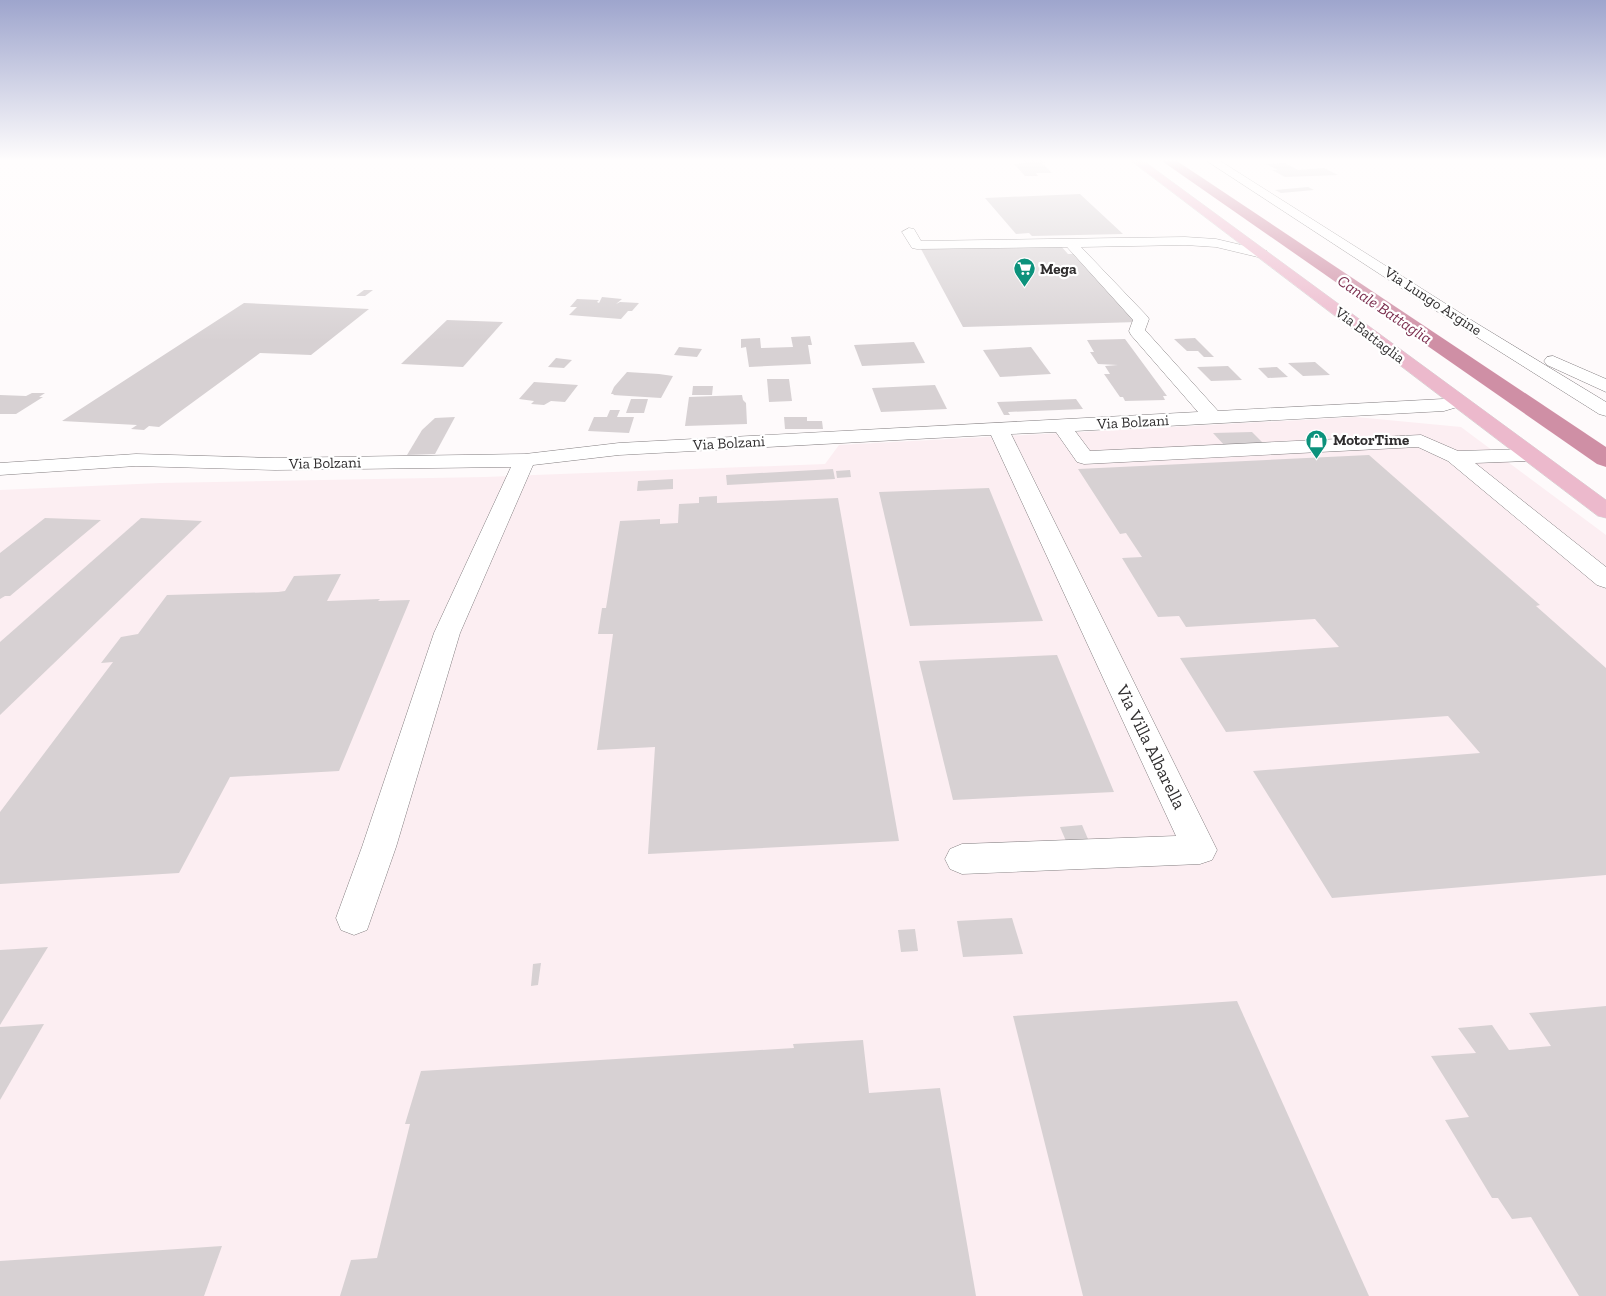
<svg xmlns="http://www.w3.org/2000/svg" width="1606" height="1296" font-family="'Zilla Slab',serif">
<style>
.built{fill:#fceef2}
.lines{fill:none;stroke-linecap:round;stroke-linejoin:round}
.canal{fill:#cf8fa5;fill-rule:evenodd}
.building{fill:#d7d1d3}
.minor-casing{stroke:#837e80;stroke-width:1}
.major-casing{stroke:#d6d5d5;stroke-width:1}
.minor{fill:#fff;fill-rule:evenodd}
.major{fill:#ecb9cc;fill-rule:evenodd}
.labels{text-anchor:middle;stroke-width:4.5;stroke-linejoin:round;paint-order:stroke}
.far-poi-label{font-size:15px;font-weight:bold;fill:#302e2f;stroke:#fff;text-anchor:start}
.far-street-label{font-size:15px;fill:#302e2f;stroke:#fff}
.far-water-label{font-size:16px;font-style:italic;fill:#7b2f4f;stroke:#fff}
.street-label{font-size:18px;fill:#302e2f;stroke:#fff}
</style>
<rect width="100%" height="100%" fill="#fefafb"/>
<polygon class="built" points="1356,417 1461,427 1606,535 1606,1296 0,1296 0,490 160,483 485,477 825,464 839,445"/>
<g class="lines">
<polygon class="canal" points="1159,159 1174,159 1606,447 1606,467 1597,464"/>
</g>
<g class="building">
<polygon points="1023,159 1042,159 1046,163 1042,163 1052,173 1036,173 1038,176 1025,176 1014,164 1026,163"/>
<polygon points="1285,163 1298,170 1324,168 1338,175 1285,177 1272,170 1278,170 1266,164"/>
<polygon points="1308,187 1314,190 1281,193 1275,190"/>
<polygon points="1080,194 1123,234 1032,236 1029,233 1016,234 985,198"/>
<polygon points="1060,245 1068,254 1076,254 1138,322 963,327 921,249"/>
<polygon points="364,290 373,290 365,296 356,296"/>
<polygon points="602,297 622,299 616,304 620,302 639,303 632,311 628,311 621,319 569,315 577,307 570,307 577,299 599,300 597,302 599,303"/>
<polygon points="244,303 369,309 311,355 260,353 159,427 149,426 144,430 131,429 137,425 62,421"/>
<polygon points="447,320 503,322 463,367 401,364"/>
<polygon points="810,336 812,345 808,345 811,364 749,367 746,347 741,348 741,339 760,338 761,348 793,347 791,337"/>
<polygon points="1195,338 1214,357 1204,357 1198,351 1187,351 1174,339"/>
<polygon points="1125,339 1167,396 1163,396 1165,400 1125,401 1123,397 1120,397 1104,374 1110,374 1105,366 1118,365 1098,364 1090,352 1094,352 1087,340"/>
<polygon points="914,342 925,363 862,366 854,345"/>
<polygon points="679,347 702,349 697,357 674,355"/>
<polygon points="1031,347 1051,374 1000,377 983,350"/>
<polygon points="556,358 572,360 564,368 548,367"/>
<polygon points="1315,362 1330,375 1303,376 1288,363"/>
<polygon points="1228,366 1242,380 1211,381 1197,367"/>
<polygon points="1277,367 1288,377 1268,378 1258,368"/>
<polygon points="627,372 659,374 673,376 661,398 613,395 614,394 611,394 614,387"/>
<polygon points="767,379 789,379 792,401 769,402"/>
<polygon points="534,382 578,385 565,402 551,401 544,405 531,404 534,401 519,399"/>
<polygon points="935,385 947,409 881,412 872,388"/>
<polygon points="693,386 713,386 712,395 692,395"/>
<polygon points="32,393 45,393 39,397 43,397 16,414 0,414 0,395 26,396"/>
<polygon points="742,395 743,400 746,403 747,424 685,426 689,397"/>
<polygon points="631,399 648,399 644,413 626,413"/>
<polygon points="1076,399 1083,409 1008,412 1010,415 1004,415 997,402"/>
<polygon points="610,410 620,410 617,417 634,417 629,433 588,431 594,417 607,417"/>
<polygon points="455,417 435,454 407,455 422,430 435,418"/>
<polygon points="784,417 807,417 807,421 822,421 823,429 785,429"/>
<polygon points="1252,432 1265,445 1226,447 1213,433"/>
<polygon points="1369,455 1540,605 1536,606 1606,668 1606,875 1332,898 1253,771 1480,753 1448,716 1226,732 1180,658 1339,647 1315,619 1186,627 1179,616 1158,617 1122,558 1142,557 1126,533 1120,534 1078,469"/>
<polygon points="833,469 835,479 727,485 726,475"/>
<polygon points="850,470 851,477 837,478 836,471"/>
<polygon points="673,479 673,489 637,491 638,481"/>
<polygon points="989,488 1043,621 910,626 879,492"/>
<polygon points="717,496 717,503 838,498 899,841 648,854 655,747 597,750 613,634 598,634 602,608 606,608 620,521 660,519 660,524 678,523 679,504 699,503 699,497"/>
<polygon points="45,518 101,520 10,596 5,596 0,599 0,553"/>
<polygon points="141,518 202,521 0,715 0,642"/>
<polygon points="341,574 327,601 380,599 378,601 410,600 339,771 230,777 179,873 0,884 0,812 113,662 101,663 121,637 138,634 167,595 278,592 285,591 294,576"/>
<polygon points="1057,655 1114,792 953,800 919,661"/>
<polygon points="1082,825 1088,839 1066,841 1060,827"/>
<polygon points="1012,918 1023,954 963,957 957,921"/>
<polygon points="915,929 918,951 901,952 898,930"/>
<polygon points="48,947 0,1025 0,950"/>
<polygon points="541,963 538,985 531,986 533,964"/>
<polygon points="1237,1001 1369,1296 1083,1296 1013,1016"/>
<polygon points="1606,1006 1606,1296 1579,1296 1531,1217 1512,1219 1498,1198 1492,1198 1445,1120 1469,1117 1431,1056 1476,1053 1458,1028 1492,1025 1509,1050 1551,1046 1529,1013"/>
<polygon points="44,1024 0,1100 0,1027"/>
<polygon points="863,1040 869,1093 940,1088 976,1296 340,1296 351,1260 377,1258 410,1124 405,1124 421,1071 794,1048 793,1044"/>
<polygon points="222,1246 204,1296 0,1296 0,1261"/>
</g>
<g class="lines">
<defs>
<g id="minor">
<polygon points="1204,159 1217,159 1476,323 1606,402 1606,416 1599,414 1464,329"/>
<polygon points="909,228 914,229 921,241 1185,237 1216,239 1267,251 1269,254 1262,258 1216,247 1185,245 1081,247 1147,316 1149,319 1145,330 1218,411 1443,399 1457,395 1464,397 1466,401 1464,405 1444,411 1075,431 1090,451 1421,435 1458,451 1529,449 1536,451 1539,455 1536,459 1529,461 1475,463 1606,567 1606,588 1597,585 1448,461 1418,447 1084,464 1077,462 1056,432 1011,434 1217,850 1212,860 1200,864 962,874 950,869 945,859 950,849 962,844 1176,836 991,435 619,455 533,465 460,633 396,847 367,930 354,935 341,930 336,918 362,847 434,633 511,467 275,470 136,466 0,475 0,463 136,454 275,458 525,454 619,443 1198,412 1131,335 1129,331 1133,320 1067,247 917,249 912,248 902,232"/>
<polygon points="1553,356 1606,379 1606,392 1547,365 1544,361 1547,357"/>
</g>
<polygon id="major" points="1129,159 1141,159 1606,500 1606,518 1598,516"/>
</defs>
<use href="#minor" class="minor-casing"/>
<use href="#major" class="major-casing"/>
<use href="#minor" class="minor"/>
<use href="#major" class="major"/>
</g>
<linearGradient id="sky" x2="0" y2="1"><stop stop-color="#9ea5cd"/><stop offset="0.47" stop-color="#fffdfd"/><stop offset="1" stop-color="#fffdfd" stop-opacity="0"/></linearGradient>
<rect width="1606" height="341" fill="url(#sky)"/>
<defs>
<symbol id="supermarket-pin" viewBox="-11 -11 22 30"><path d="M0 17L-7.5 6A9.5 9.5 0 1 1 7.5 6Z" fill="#0c927c" stroke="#fff"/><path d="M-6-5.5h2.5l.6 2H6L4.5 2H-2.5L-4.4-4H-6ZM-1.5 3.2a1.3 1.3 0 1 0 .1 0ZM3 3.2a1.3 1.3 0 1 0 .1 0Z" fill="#fff"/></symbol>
<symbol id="shop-pin" viewBox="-11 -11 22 30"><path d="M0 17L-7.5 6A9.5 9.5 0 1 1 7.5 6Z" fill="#0c927c" stroke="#fff"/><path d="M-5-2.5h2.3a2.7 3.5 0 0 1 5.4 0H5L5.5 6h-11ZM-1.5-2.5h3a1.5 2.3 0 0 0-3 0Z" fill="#fff"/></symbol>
</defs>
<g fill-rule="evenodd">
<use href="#supermarket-pin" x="1012" y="256" width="25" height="34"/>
<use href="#shop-pin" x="1304" y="428" width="25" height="34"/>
</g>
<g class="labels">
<g class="far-poi-label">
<text x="1040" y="274">Mega</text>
<text x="1333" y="445">MotorTime</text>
</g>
<g class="far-street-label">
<text transform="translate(1433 301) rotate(33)" y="5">Via Lungo Argine</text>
<text transform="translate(1370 335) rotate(37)" y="5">Via Battaglia</text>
<text transform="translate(1133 422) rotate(-3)" y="5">Via Bolzani</text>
<text transform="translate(729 443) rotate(-3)" y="5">Via Bolzani</text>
<text transform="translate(325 463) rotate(-1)" y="5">Via Bolzani</text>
</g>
<g class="far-water-label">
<text transform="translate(1385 309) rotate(34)" y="6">Canale Battaglia</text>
</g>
<g class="street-label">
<text transform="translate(1151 747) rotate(64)" y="6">Via Villa Albarella</text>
</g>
</g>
</svg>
